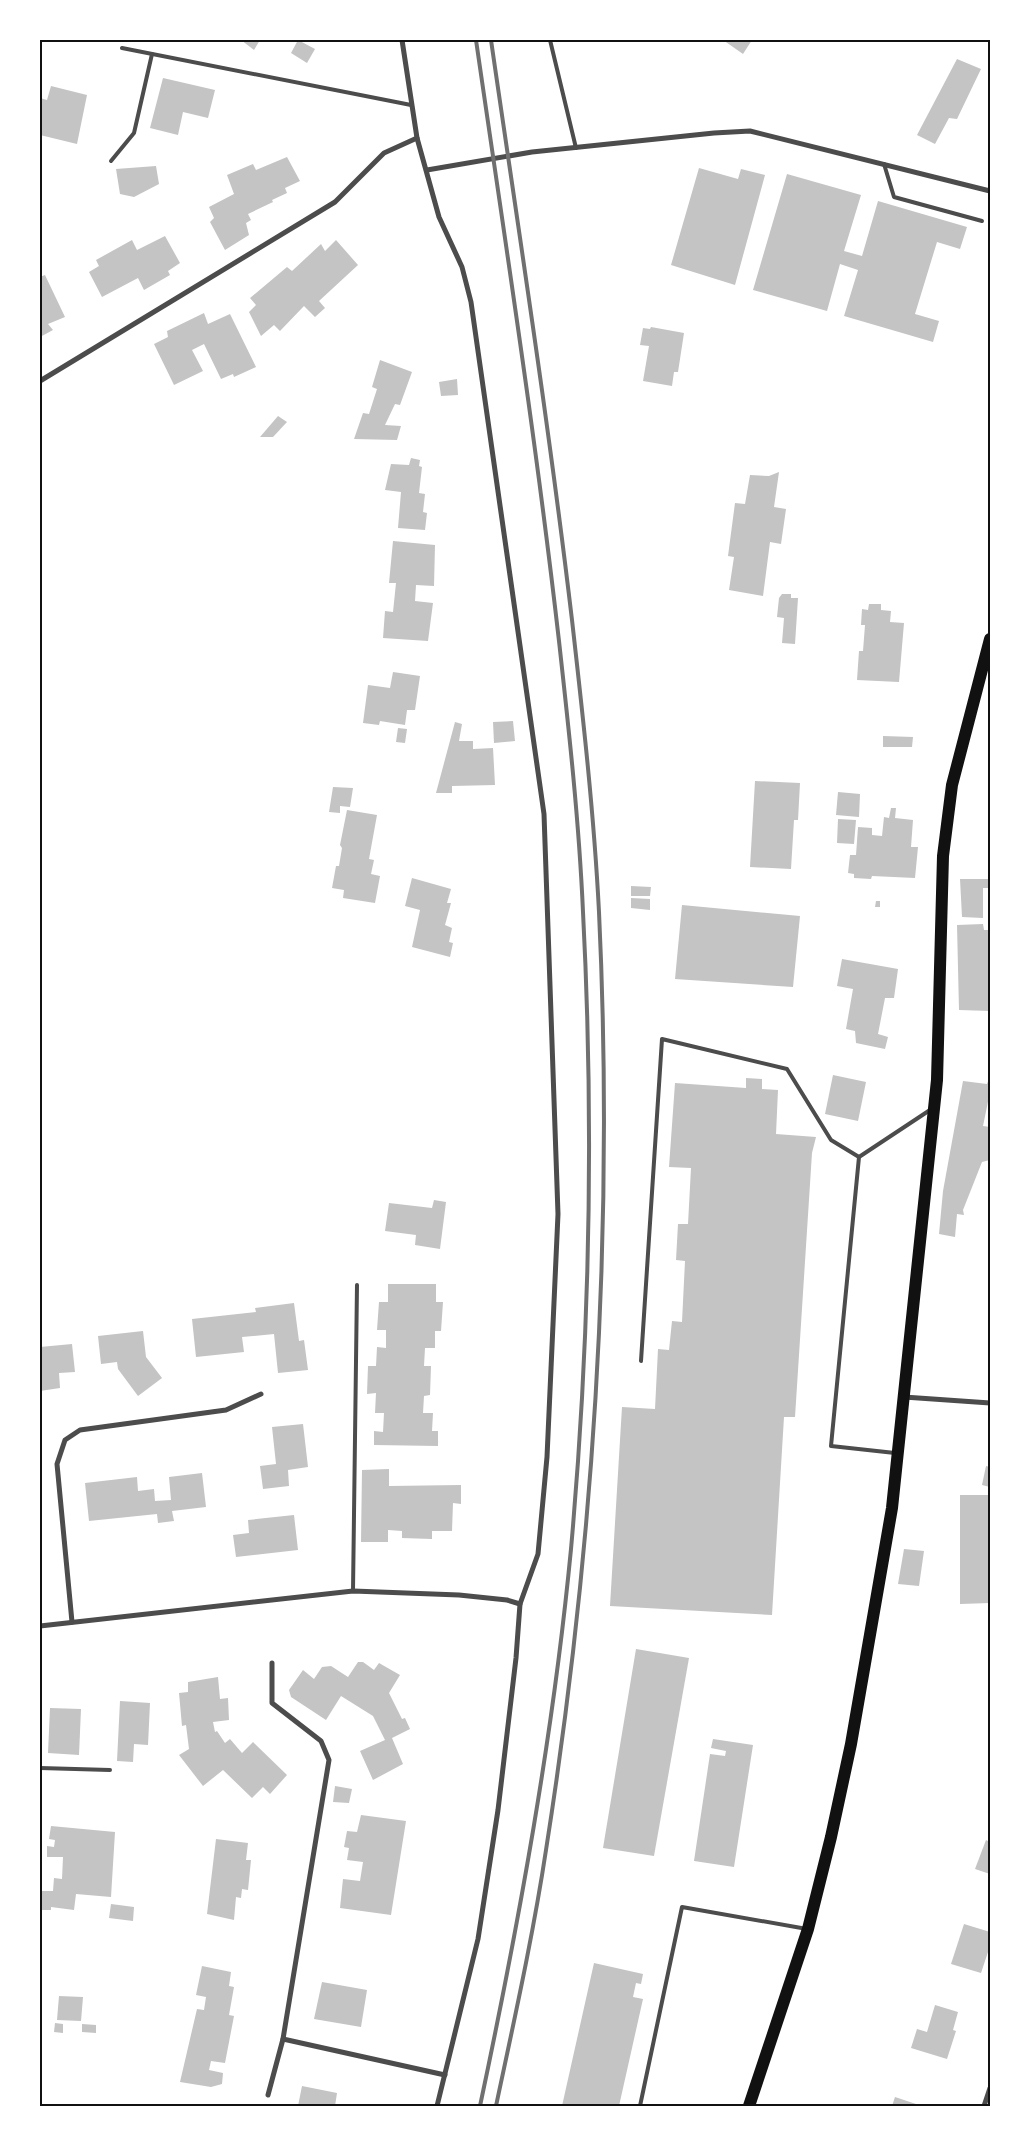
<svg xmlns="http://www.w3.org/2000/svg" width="1030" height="2146" font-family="Jost,sans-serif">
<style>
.building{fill:#c4c4c4}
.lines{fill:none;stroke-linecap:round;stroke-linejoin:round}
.service{stroke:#4c4c4c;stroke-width:4}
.minor{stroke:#4c4c4c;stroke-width:5}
.primary{stroke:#111;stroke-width:12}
.rail{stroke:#707070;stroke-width:4}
.neatline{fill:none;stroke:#111;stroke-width:2}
</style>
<rect width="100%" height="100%" fill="#fff"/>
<g class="building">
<polygon points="241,40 260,40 254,50"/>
<polygon points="298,40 315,49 307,63 291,53"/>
<polygon points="723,40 752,40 743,54"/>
<polygon points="957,59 981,69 957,119 949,118 935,144 917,135"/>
<polygon points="163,78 215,90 208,118 183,112 178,135 150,128"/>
<polygon points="51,86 87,95 77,144 40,135 40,98 47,100"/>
<polygon points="287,157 300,181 285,188 287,193 272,200 273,202 248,214 251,220 246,223 249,235 225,250 210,222 214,218 209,207 234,194 227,175 253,164 256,170"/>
<polygon points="156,166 159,184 134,197 120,194 116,169"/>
<polygon points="699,168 738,179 741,169 765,175 735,285 671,265"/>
<polygon points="787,174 861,195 844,251 862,256 878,201 967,227 960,249 937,242 915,314 939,321 933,342 844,316 858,270 840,264 827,311 753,290"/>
<polygon points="165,236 180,263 168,271 170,275 144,290 138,278 102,297 89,272 99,266 96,260 132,240 137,250"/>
<polygon points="336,240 358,265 319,301 325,308 315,317 304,306 280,331 274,325 261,336 249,312 256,305 250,298 287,267 292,271 321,244 325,251"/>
<polygon points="45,275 65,317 48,324 53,330 40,337 40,277"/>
<polygon points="204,313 208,324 230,314 256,367 234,377 233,374 221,379 204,344 192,350 203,371 174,385 154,344 168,337 167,331"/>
<polygon points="651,327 684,333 678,372 674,372 672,386 643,381 649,346 640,345 643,328 650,329"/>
<polygon points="380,360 412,372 400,405 395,404 385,425 401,426 397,440 354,439 363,413 369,414 377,389 372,387"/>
<polygon points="457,379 458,395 441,396 439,382"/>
<polygon points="278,416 287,422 273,437 260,437"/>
<polygon points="411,458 420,460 419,466 422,467 419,493 425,494 423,512 427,513 425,530 398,528 401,492 385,490 391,464 409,465"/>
<polygon points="779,472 774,507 786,509 781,544 770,542 763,596 729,590 734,557 728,556 735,503 745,504 750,475 769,476"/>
<polygon points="393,541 435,545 434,586 416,585 415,601 433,603 428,641 383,638 385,611 393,612 396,583 389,583"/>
<polygon points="782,594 791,594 791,598 798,598 795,644 782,643 784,618 777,617 779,598"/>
<polygon points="869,604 881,604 881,610 891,611 890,622 904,623 899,682 857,680 859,651 863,651 865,625 861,625 862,609 868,610"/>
<polygon points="393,672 420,676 415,710 407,710 405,725 380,721 379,725 363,723 368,685 390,688"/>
<polygon points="513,721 515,741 494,743 493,722"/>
<polygon points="455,722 462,724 459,741 473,741 473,749 493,748 495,785 452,786 452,793 436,793"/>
<polygon points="398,728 407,729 405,743 396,742"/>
<polygon points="883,736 913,737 912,747 883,747"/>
<polygon points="755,781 800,783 798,820 794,820 791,869 750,867"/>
<polygon points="333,787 353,788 350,807 340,806 340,813 329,812"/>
<polygon points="838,792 860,794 859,817 836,815"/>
<polygon points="891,808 896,808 895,818 913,820 911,847 918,847 915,878 872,876 871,879 854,878 854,874 848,873 850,855 856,855 858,827 872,828 872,835 882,836 884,817 889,818"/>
<polygon points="347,810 377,815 369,859 374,860 371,874 380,876 375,903 343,898 344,890 332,888 336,866 339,866 342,848 340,845"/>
<polygon points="838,819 856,820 854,844 837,843"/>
<polygon points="412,878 451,889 447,903 451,903 445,925 452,928 449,942 453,943 450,957 412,947 420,910 405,906"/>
<polygon points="960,879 988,879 989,888 983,888 983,918 962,917"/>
<polygon points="631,886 651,887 650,896 631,896"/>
<polygon points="631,898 650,899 650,910 631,908"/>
<polygon points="876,901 880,901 880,907 875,907"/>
<polygon points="682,905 800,916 793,987 675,979"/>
<polygon points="983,924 984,930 990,930 990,1011 959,1010 957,925"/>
<polygon points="842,959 898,969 894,998 885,998 878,1034 888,1037 885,1049 856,1043 855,1031 846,1029 853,989 837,986"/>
<polygon points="833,1075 866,1082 858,1121 825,1114"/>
<polygon points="990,1076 990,1092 983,1126 990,1127 990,1160 982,1162 963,1210 964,1215 957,1214 955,1237 939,1234 943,1191 963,1081 987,1084"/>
<polygon points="746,1078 762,1079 762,1089 778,1090 776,1134 816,1137 812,1153 795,1417 784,1417 772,1615 610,1606 622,1407 655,1409 658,1349 669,1350 672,1321 682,1322 685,1261 676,1260 678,1224 688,1224 691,1168 669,1167 675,1083 746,1088"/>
<polygon points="434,1200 446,1202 440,1249 415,1245 416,1235 385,1231 389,1203 432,1208"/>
<polygon points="388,1284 436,1284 436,1302 443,1302 441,1331 435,1331 435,1348 425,1348 424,1366 431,1366 430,1395 424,1396 423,1413 433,1413 432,1431 438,1431 438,1446 374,1445 374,1431 383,1432 384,1413 375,1413 376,1393 367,1394 368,1366 376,1366 377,1347 386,1348 386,1330 377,1330 379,1302 388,1302"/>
<polygon points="294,1303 299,1341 304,1340 308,1370 278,1373 274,1334 242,1337 244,1352 196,1357 192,1319 256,1312 255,1308"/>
<polygon points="143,1331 146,1357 162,1378 138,1396 118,1369 117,1362 101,1364 98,1336"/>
<polygon points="72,1344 75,1372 59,1373 60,1388 40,1391 40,1347"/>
<polygon points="303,1424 308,1467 288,1470 289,1486 263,1489 260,1466 276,1464 272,1427"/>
<polygon points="986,1466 990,1467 990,1487 982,1485"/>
<polygon points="389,1469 389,1486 461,1485 461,1504 453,1503 452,1531 432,1531 432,1539 402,1538 402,1531 388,1530 388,1542 361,1542 362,1470"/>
<polygon points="202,1473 206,1507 172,1511 174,1521 158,1523 157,1514 89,1521 85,1483 137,1477 138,1491 154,1489 155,1501 171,1500 169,1477"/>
<polygon points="960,1495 990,1495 990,1603 960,1604"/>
<polygon points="294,1515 298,1550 236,1557 233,1535 249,1533 248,1520"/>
<polygon points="904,1549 924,1551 919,1586 898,1584"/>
<polygon points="636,1649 689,1658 654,1856 603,1848"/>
<polygon points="358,1662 363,1662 374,1670 379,1663 400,1675 389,1693 402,1719 405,1718 410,1729 392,1738 403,1764 373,1780 360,1751 385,1740 373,1716 341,1696 326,1720 291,1697 289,1690 303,1670 314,1679 322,1667 331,1666 348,1677"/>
<polygon points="218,1677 220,1699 228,1698 229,1720 213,1722 215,1732 217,1731 225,1743 230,1739 242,1753 253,1742 287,1775 270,1794 263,1787 252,1798 223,1770 203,1786 179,1755 189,1749 186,1725 182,1726 179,1693 188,1692 188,1682"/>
<polygon points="120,1701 150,1703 148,1745 134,1744 133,1762 117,1761"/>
<polygon points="50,1708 81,1709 79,1755 48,1753"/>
<polygon points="713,1739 753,1745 734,1867 694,1861 710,1754 725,1756 726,1751 711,1748"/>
<polygon points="335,1786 352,1789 349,1803 333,1802"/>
<polygon points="361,1815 406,1821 391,1915 340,1908 343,1879 360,1881 363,1862 347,1860 349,1848 344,1847 347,1831 357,1832"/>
<polygon points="51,1826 115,1832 111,1897 76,1894 74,1910 51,1907 51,1910 40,1910 40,1891 53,1891 54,1878 62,1879 63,1857 47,1857 47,1846 54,1847 55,1840 49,1839"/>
<polygon points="216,1839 248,1843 246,1860 251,1860 248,1890 242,1889 241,1898 236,1897 234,1920 207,1914"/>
<polygon points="986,1840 990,1842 990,1874 975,1869"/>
<polygon points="111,1904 134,1907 133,1921 109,1918"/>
<polygon points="964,1924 990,1932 990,1946 981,1973 951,1964"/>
<polygon points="594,1963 643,1974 641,1984 636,1983 633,1997 643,1999 619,2106 562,2106"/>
<polygon points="202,1966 231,1972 229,1986 234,1987 229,2015 234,2016 225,2063 211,2061 209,2070 223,2073 222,2084 211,2087 180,2082 197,2009 204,2010 206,1997 196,1995"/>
<polygon points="322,1982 367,1990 361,2027 314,2019"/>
<polygon points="59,1996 83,1997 81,2021 57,2020"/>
<polygon points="935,2005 958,2012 953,2030 956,2031 947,2059 911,2048 917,2029 927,2032"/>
<polygon points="55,2023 63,2024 63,2033 54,2032"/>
<polygon points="82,2024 96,2025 96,2033 82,2032"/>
<polygon points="302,2086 337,2093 335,2106 298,2106"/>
<polygon points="895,2097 922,2106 892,2106"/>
</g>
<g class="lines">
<g class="service">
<polyline points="550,40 576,148"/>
<polyline points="122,48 411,105"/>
<polyline points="111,161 134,133 152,54"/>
<polyline points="884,164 894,197 982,221"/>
<polyline points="641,1361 662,1039 787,1069 831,1140 859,1157"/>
<polyline points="895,1453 831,1446 859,1157 930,1110"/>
<polyline points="353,1591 357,1285"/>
<polyline points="40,1768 110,1770"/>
<polyline points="640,2106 682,1907 807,1929"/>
</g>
<g class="minor">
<polyline points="402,40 417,138 439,217 462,267 471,302 544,814 558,1214 547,1457 538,1554 520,1604 516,1658 498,1810 478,1939 437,2106"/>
<polyline points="427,170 532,152 714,133 750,131 990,191"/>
<polyline points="40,381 335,202 384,153 417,138"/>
<polyline points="904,1397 990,1403"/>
<polyline points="72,1622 57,1464 65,1440 80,1430 226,1410 261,1394"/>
<polyline points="40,1626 353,1591 459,1595 507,1600 520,1604"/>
<polyline points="283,2039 445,2075"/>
<polyline points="268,2095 283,2039 329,1760 321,1741 272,1703 272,1663"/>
<polyline points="984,2106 990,2088"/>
</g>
<polyline class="primary" points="749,2106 808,1929 831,1837 851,1744 892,1508 937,1080 943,856 952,785 990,639"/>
<g class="rail">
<path d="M476,40C505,240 536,440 559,641C569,731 579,821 583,912C594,1124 590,1337 571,1549C553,1736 519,1922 480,2106"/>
<path d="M491,40C519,233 549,426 572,620C583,717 594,814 599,912C614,1227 595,1538 546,1850C533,1936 514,2021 496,2106"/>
</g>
</g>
<rect width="1030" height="2146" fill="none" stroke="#ffffff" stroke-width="82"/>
<rect x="41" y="41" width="948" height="2064" class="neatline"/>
</svg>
